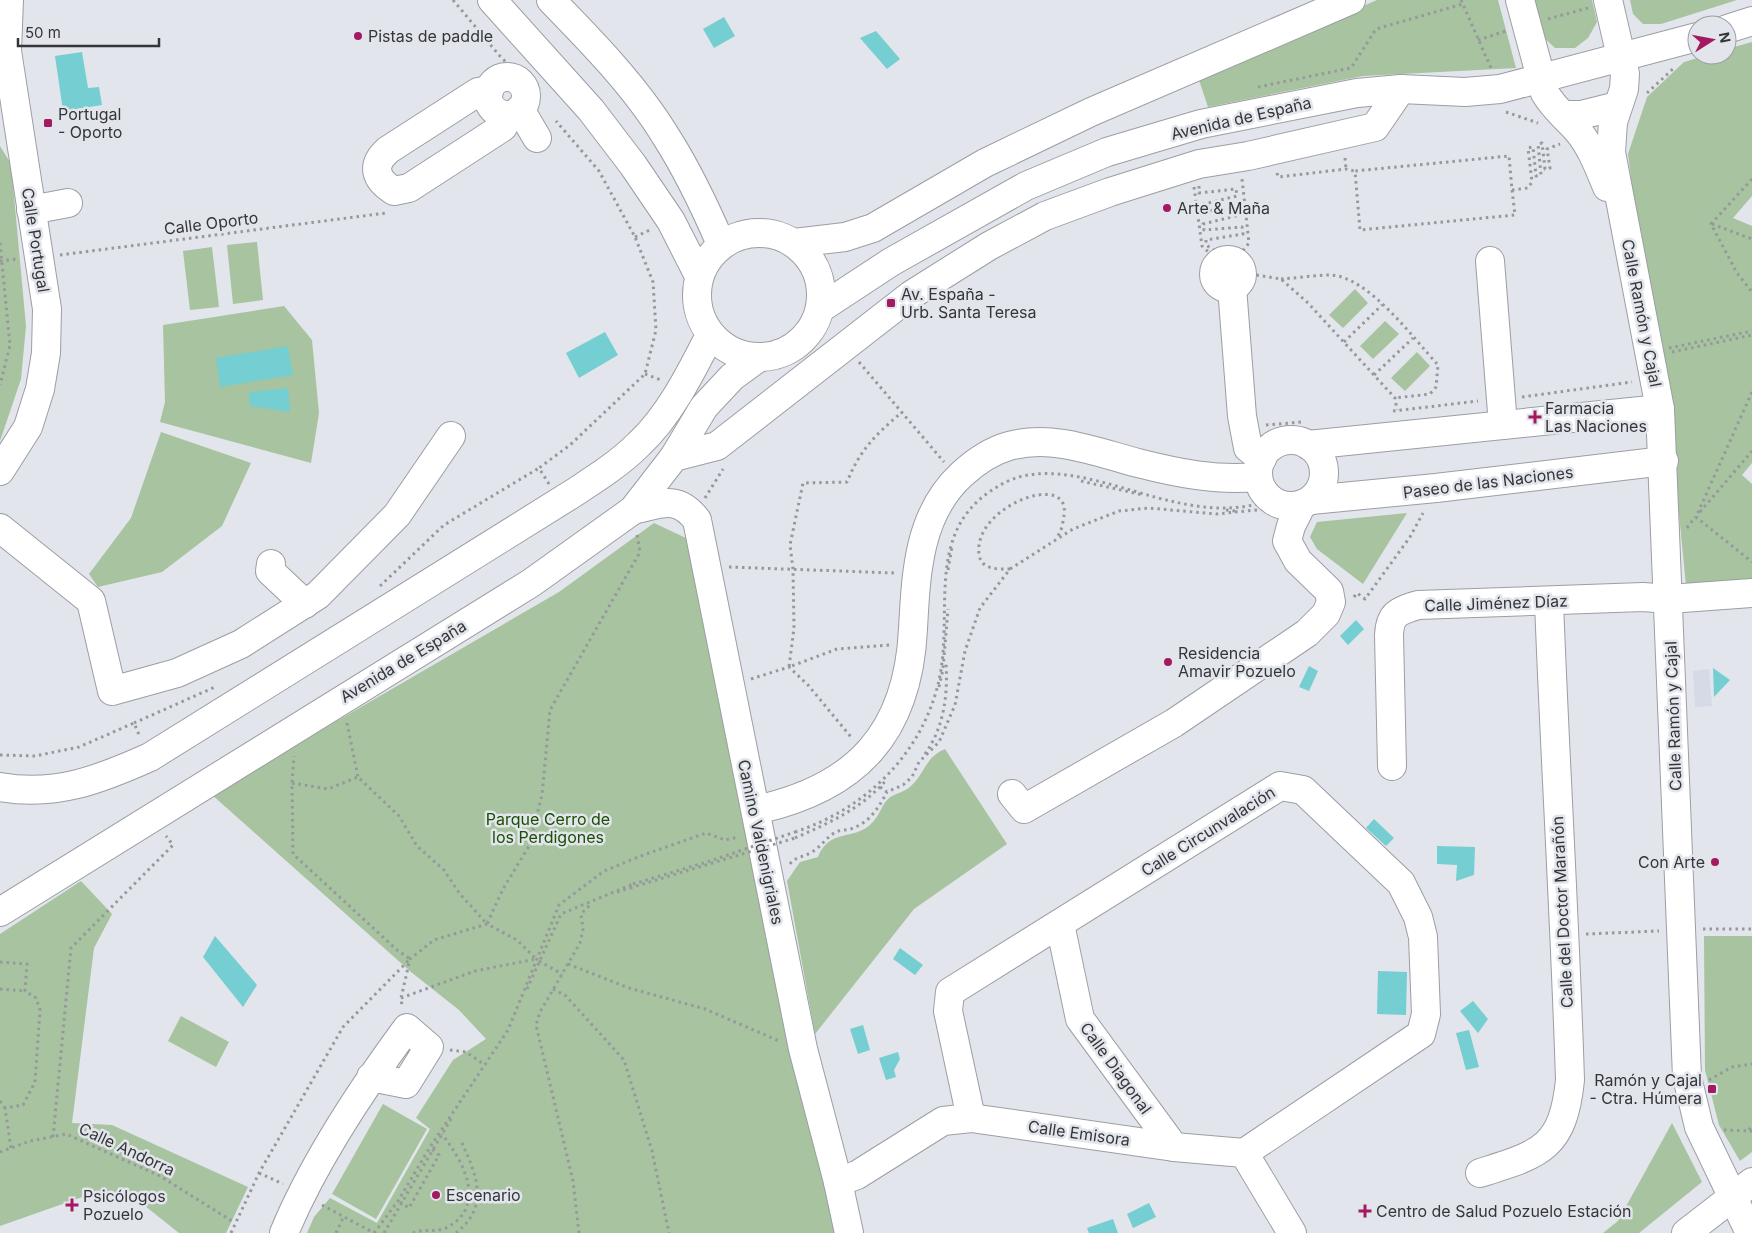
<svg xmlns="http://www.w3.org/2000/svg" width="1752" height="1233" font-family="Inter,sans-serif">
<style>
.built{fill:#d5dae6}
.green{fill:#a7c39f}
.water{fill:#75ced1}
.lines{fill:none;stroke-linecap:round;stroke-linejoin:round}
.minor-casing{stroke:#9c9ea4;stroke-width:30}
.major-casing{stroke:#9c9ea4;stroke-width:30}
.path{stroke:#96989c;stroke-width:3;stroke-dasharray:2.5 4;stroke-linecap:butt}
.minor{stroke:#fff;stroke-width:28}
.major{stroke:#fff;stroke-width:28}
.path-bridge{stroke:#96989c;stroke-width:3;stroke-dasharray:2.5 4;stroke-linecap:butt}
.poi-dot{fill:#a31962;stroke:#e2e5eb;stroke-width:2}
.labels{text-anchor:middle;stroke-width:5;stroke-linejoin:round;paint-order:stroke}
.poi-label{font-size:16px;fill:#353639;stroke:#e2e5eb;text-anchor:start}
.street-label{font-size:16px;fill:#353639;stroke:#e2e5eb}
.park-label{font-size:16px;fill:#1b4e01;stroke:#e2e5eb}
</style>
<rect width="100%" height="100%" fill="#e2e5eb"/>
<polygon class="built" points="1709,669 1712,706 1695,707 1693,671"/>
<g class="green">
<polygon points="1377,0 1498,0 1516,68 1363,76 1208,107 1198,77"/>
<polygon points="1533,0 1592,0 1597,22 1588,38 1575,48 1555,48 1541,35"/>
<polygon points="1630,0 1737,0 1661,24 1643,24 1633,14"/>
<polygon points="1752,42 1752,196 1733,218 1752,226 1752,463 1742,475 1752,484 1752,580 1686,585 1662,342 1637,226 1628,154 1647,97 1684,62 1708,55 1727,55 1727,49"/>
<polygon points="0,146 11,164 26,326 21,379 0,441"/>
<polygon points="257,242 263,300 233,304 227,245"/>
<polygon points="212,247 219,307 190,310 183,251"/>
<polygon points="1355,289 1368,303 1343,328 1329,315"/>
<polygon points="284,306 312,340 319,413 311,463 160,422 165,402 163,325"/>
<polygon points="1385,321 1399,334 1373,359 1360,346"/>
<polygon points="1417,352 1430,366 1405,391 1391,378"/>
<polygon points="161,432 251,463 222,526 162,572 98,587 89,574 131,518"/>
<polygon points="1407,513 1363,584 1317,549 1310,537 1317,522"/>
<polygon points="654,523 688,539 842,1233 307,1233 314,1217 330,1198 377,1223 430,1129 416,1118 453,1060 486,1039 459,1010 411,972 211,794 559,592"/>
<path d="M945,749L1007,844L914,909L815,1034L787,881L800,862L818,857C829,828 854,841 871,824C879,817 882,804 889,798C896,793 906,792 912,785C926,771 925,758 945,749Z"/>
<polygon points="81,881 112,914 94,948 72,1123 112,1125 248,1187 226,1233 179,1233 130,1194 88,1195 0,1226 0,934"/>
<polygon points="1752,936 1752,1152 1740,1161 1719,1125 1705,1070 1704,936"/>
<polygon points="181,1016 229,1042 216,1067 168,1041"/>
<polygon points="383,1104 427,1129 376,1219 332,1194"/>
<polygon points="1672,1123 1702,1182 1639,1233 1603,1233 1618,1221"/>
</g>
<g class="water">
<polygon points="724,17 735,36 714,48 703,29"/>
<polygon points="876,31 900,59 887,69 860,38"/>
<polygon points="82,52 88,88 99,87 102,105 63,111 55,56"/>
<polygon points="605,332 618,355 579,378 566,353"/>
<polygon points="288,346 293,375 220,387 216,358"/>
<polygon points="288,388 290,412 250,406 249,392"/>
<polygon points="1356,620 1364,629 1348,645 1340,636"/>
<polygon points="1309,666 1318,671 1309,691 1299,687"/>
<polygon points="1713,668 1730,680 1714,697"/>
<polygon points="1374,819 1394,838 1386,846 1366,828"/>
<polygon points="1437,846 1475,847 1474,875 1456,881 1457,865 1437,864"/>
<polygon points="215,936 257,985 243,1007 203,957"/>
<polygon points="900,948 923,965 915,975 893,959"/>
<polygon points="1378,971 1407,972 1406,1015 1377,1014"/>
<polygon points="1473,1001 1488,1019 1478,1033 1460,1011"/>
<polygon points="863,1025 870,1050 858,1054 850,1029"/>
<polygon points="1469,1030 1479,1067 1466,1070 1456,1033"/>
<polygon points="898,1052 900,1059 894,1070 896,1077 886,1080 879,1058"/>
<polygon points="1149,1203 1156,1217 1133,1228 1127,1214"/>
<polygon points="1113,1219 1118,1233 1089,1233 1087,1228"/>
</g>
<g class="lines">
<defs>
<g id="minor">
<path d="M551,0C591,41 635,86 665,135C687,169 705,207 721,244"/>
<path d="M1520,0L1545,93C1554,109 1567,118 1578,131C1592,148 1599,168 1607,187"/>
<polyline points="1608,0 1625,74 1624,89 1613,122 1611,152 1660,409 1687,1077 1699,1127 1750,1233"/>
<circle cx="507" cy="96" r="19"/>
<path d="M489,91L478,92L388,150C370,166 376,180 394,191L409,188L503,127L509,115"/>
<polyline points="520,109 537,138"/>
<polyline points="1563,115 1581,115 1617,106"/>
<polyline points="31,210 68,203"/>
<polyline points="794,243 845,237 873,228 985,163 1091,112 1351,0"/>
<circle cx="1228" cy="274" r="14"/>
<polyline points="1490,261 1503,425"/>
<polyline points="1232,287 1242,416 1248,448 1262,459"/>
<circle cx="1291" cy="473" r="33"/>
<polyline points="1308,445 1660,409"/>
<polyline points="674,457 717,446 911,295 989,246 1045,216 1110,192 1199,164 1248,156 1375,127 1401,89"/>
<polyline points="0,471 28,427 40,389 46,353 47,309 7,51 9,0"/>
<polyline points="1311,500 1436,488 1664,461"/>
<path d="M633,510C661,504 677,494 697,520L803,1049L838,1182L849,1233"/>
<polyline points="0,528 91,601 112,691 177,673 241,644 318,595 397,515 451,436"/>
<polyline points="271,564 270,571 305,604"/>
<path d="M1392,766L1389,635C1390,613 1399,611 1418,605L1643,597L1669,599L1752,593"/>
<path d="M0,787C56,797 101,779 150,757L572,494C595,479 619,464 639,444C670,415 691,372 710,335"/>
<polyline points="1012,794 1024,809 1174,723 1307,633 1326,614 1331,602 1329,591 1298,561 1287,541 1291,526 1302,504"/>
<path d="M756,810C857,788 908,733 913,629C916,574 918,515 961,475C974,463 991,451 1009,446C1053,434 1096,452 1138,463C1177,473 1217,481 1257,477"/>
<polyline points="0,912 531,583 633,510 674,457 704,407 732,377 758,358"/>
<polyline points="1060,924 1080,1019 1174,1147"/>
<polyline points="971,1118 948,1011 950,992 1280,786 1303,790 1401,883 1418,917 1423,937 1426,1014 1421,1034 1244,1153"/>
<path d="M1480,1173C1540,1154 1563,1149 1570,1080C1565,920 1555,761 1549,602"/>
<polyline points="838,1182 857,1175 943,1121 971,1118 1174,1147 1244,1153 1292,1233"/>
<path d="M284,1233C313,1163 362,1089 407,1028L429,1047L406,1084L371,1077"/>
<polyline points="1686,1233 1752,1182"/>
</g>
<g id="major">
<polyline points="492,0 591,110 633,165 671,221 699,276"/>
<polyline points="1727,29 1752,21"/>
<circle cx="759" cy="295" r="62"/>
<polyline points="821,308 891,262 1026,186 1107,152 1201,124 1357,93 1401,89 1465,92 1500,89 1697,37"/>
</g>
</defs>
<use href="#minor" class="minor-casing"/>
<use href="#major" class="major-casing"/>
<g class="path">
<polyline points="453,0 499,55 533,90"/>
<polyline points="1461,0 1491,68"/>
<polyline points="1548,19 1588,8"/>
<polyline points="1478,40 1506,31"/>
<polyline points="1258,87 1351,68 1376,29 1463,4"/>
<polyline points="1647,93 1675,67"/>
<polyline points="1506,112 1538,123"/>
<polyline points="1345,158 1346,169"/>
<polyline points="1277,173 1278,177 1346,169 1354,171"/>
<polyline points="1752,179 1711,224 1737,273 1752,292"/>
<polyline points="1199,186 1199,193 1236,189 1237,196 1200,205 1201,211 1239,209 1240,215 1203,224 1204,230 1242,227 1243,234 1206,240 1206,245 1228,259"/>
<polyline points="1194,187 1202,246 1219,262"/>
<polyline points="1512,190 1515,215 1360,230 1355,171 1509,156 1512,190 1528,188 1532,182 1528,148 1533,147 1536,176 1541,175 1538,144 1542,143 1545,169 1550,168 1547,149 1560,144"/>
<polyline points="1712,224 1752,239"/>
<polyline points="635,237 650,230"/>
<polyline points="0,243 10,345 0,385"/>
<polyline points="60,255 386,213"/>
<polyline points="0,261 17,259"/>
<polyline points="1235,261 1249,243 1242,179"/>
<polyline points="1250,274 1281,279 1308,303 1395,398 1397,410"/>
<path d="M1281,279C1297,278 1315,275 1331,275C1369,277 1414,339 1438,365L1436,387L1430,394L1395,398"/>
<polyline points="1344,342 1382,305"/>
<polyline points="1669,348 1752,331"/>
<polyline points="1672,352 1752,335"/>
<polyline points="859,362 944,462"/>
<polyline points="645,374 661,380"/>
<polyline points="1374,375 1413,338"/>
<polyline points="1752,392 1696,517 1752,562"/>
<polyline points="1522,397 1632,382"/>
<polyline points="1393,411 1478,401"/>
<polyline points="1266,425 1302,422"/>
<polyline points="1081,481 1143,495"/>
<polyline points="549,484 539,468 570,445 645,374 656,330 653,282 635,237 599,171 556,121"/>
<polyline points="705,498 723,469"/>
<polyline points="1226,510 1235,511"/>
<polyline points="1700,512 1752,451"/>
<polyline points="1687,528 1695,517"/>
<polyline points="729,567 895,573"/>
<path d="M1010,569C997,569 981,570 979,554C973,506 1071,470 1064,515C1063,522 1062,531 1057,537"/>
<polyline points="948,570 952,547"/>
<polyline points="380,586 444,525 539,468"/>
<polyline points="1354,597 1357,593 1365,599 1410,537 1423,513"/>
<path d="M889,645L837,649L789,667L794,628L793,569L790,545L803,483L847,482C860,450 875,435 901,413"/>
<polyline points="751,679 789,667 808,685 851,737"/>
<polyline points="939,687 943,669 948,609"/>
<polyline points="134,723 215,687"/>
<polyline points="347,723 358,777"/>
<path d="M925,754C944,727 948,695 946,663"/>
<polyline points="0,755 35,756 79,747 134,723 140,737"/>
<polyline points="292,783 328,789 358,777 399,816 417,846 444,870 460,894 487,924 503,889 529,846 542,795 550,710 640,552 637,535"/>
<polyline points="880,787 887,792 903,785 912,777 919,762 939,742 955,705 965,651 980,608 1010,569 1073,529 1119,511 1149,508 1216,514 1276,508"/>
<path d="M795,832C862,810 916,760 936,692C959,616 916,527 1006,482C1054,458 1126,492 1175,502C1202,508 1230,511 1257,504L1253,500"/>
<path d="M795,838C829,823 863,808 887,779"/>
<path d="M790,864C795,857 803,857 810,853C820,848 825,839 834,833C840,829 847,831 853,828C870,822 879,807 887,792"/>
<polyline points="617,892 630,888"/>
<polyline points="1703,929 1752,929"/>
<polyline points="1586,934 1659,931"/>
<polyline points="539,961 562,974"/>
<polyline points="0,962 27,964 25,991 36,998 40,1010 35,1082 23,1105 5,1108 11,1148"/>
<polyline points="568,964 629,988 705,1009 779,1041"/>
<polyline points="0,989 25,991"/>
<polyline points="527,989 561,914 633,884"/>
<polyline points="553,989 566,996 624,1060 652,1151 669,1233"/>
<polyline points="401,998 475,971 536,959 517,940 487,924 434,940 410,959 401,998 402,1006"/>
<polyline points="450,1050 466,1052 485,1065"/>
<polyline points="1709,1080 1732,1067 1752,1064"/>
<polyline points="0,1101 5,1108"/>
<polyline points="1724,1130 1752,1131"/>
<polyline points="1749,1130 1752,1125"/>
<polyline points="53,1137 71,948 173,845 166,836"/>
<polyline points="0,1152 30,1141 66,1134 160,1176 235,1223"/>
<polyline points="259,1173 283,1184"/>
<polyline points="400,1202 409,1208 439,1155 432,1149"/>
<polyline points="322,1205 374,1233"/>
<polyline points="231,1233 259,1173 343,1027 410,959 397,950 293,854 292,783 294,756"/>
<polyline points="336,1233 343,1218"/>
<polyline points="374,1233 398,1201 430,1147 508,1030 559,905 604,871 638,857 706,833 725,840 738,837"/>
<polyline points="384,1233 451,1119"/>
<path d="M413,1233C424,1228 434,1233 446,1228C488,1206 464,1163 442,1134"/>
<path d="M456,1233C490,1206 477,1176 461,1141"/>
<polyline points="579,1233 573,1181 536,1025 540,1012 580,943 583,929 581,914 592,903"/>
</g>
<use href="#minor" class="minor"/>
<use href="#major" class="major"/>
<g class="path-bridge">
<polyline points="633,884 710,861 795,832"/>
<polyline points="630,888 795,838"/>
</g>
</g>
<g class="poi-dot">
<circle cx="358" cy="36" r="5"/>
<rect x="43" y="118" width="10" height="10" rx="2.5"/>
<circle cx="1167" cy="208" r="5"/>
<rect x="886" y="298" width="10" height="10" rx="2.5"/>
<path d="M1532.5 409.5h5v5h5v5h-5v5h-5v-5h-5v-5h5z"/>
<circle cx="1168" cy="662" r="5"/>
<circle cx="1715" cy="862" r="5"/>
<rect x="1707" y="1084" width="10" height="10" rx="2.5"/>
<circle cx="436" cy="1195" r="5"/>
<path d="M69.5 1197.5h5v5h5v5h-5v5h-5v-5h-5v-5h5z"/>
<path d="M1362.5 1203.5h5v5h5v5h-5v5h-5v-5h-5v-5h5z"/>
</g>
<g class="labels">
<g class="poi-label">
<text x="368" y="42">Pistas de paddle</text>
<text x="58" y="120">Portugal<tspan x="58" dy="18">- Oporto</tspan></text>
<text x="1177" y="214">Arte &amp; Maña</text>
<text x="901" y="300">Av. España -<tspan x="901" dy="18">Urb. Santa Teresa</tspan></text>
<text x="1545" y="414">Farmacia<tspan x="1545" dy="18">Las Naciones</tspan></text>
<text x="1178" y="659">Residencia<tspan x="1178" dy="18">Amavir Pozuelo</tspan></text>
<text x="1705" y="868" text-anchor="end">Con Arte</text>
<text x="1702" y="1086" text-anchor="end">Ramón y Cajal<tspan x="1702" dy="18">- Ctra. Húmera</tspan></text>
<text x="446" y="1201">Escenario</text>
<text x="83" y="1202">Psicólogos<tspan x="83" dy="18">Pozuelo</tspan></text>
<text x="1376" y="1217">Centro de Salud Pozuelo Estación</text>
</g>
<g class="street-label">
<text transform="translate(1241 118) rotate(-13)" y="6">Avenida de España</text>
<text transform="translate(211 223) rotate(-7)" y="6">Calle Oporto</text>
<text transform="translate(36 240) rotate(81)" y="6">Calle Portugal</text>
<text transform="translate(1642 313) rotate(79)" y="6">Calle Ramón y Cajal</text>
<text transform="translate(1488 482) rotate(-7)" y="6">Paseo de las Naciones</text>
<text transform="translate(1496 603) rotate(-2)" y="6">Calle Jiménez Díaz</text>
<text transform="translate(403 661) rotate(-31)" y="6">Avenida de España</text>
<text transform="translate(1673 716) rotate(-92)" y="6">Calle Ramón y Cajal</text>
<text transform="translate(1208 831) rotate(-32)" y="6">Calle Circunvalación</text>
<text transform="translate(761 842) rotate(78)" y="6">Camino Valdenigriales</text>
<text transform="translate(1562 912) rotate(-93)" y="6">Calle del Doctor Marañón</text>
<text transform="translate(1116 1068) rotate(54)" y="6">Calle Diagonal</text>
<text transform="translate(1079 1133) rotate(8)" y="6">Calle Emisora</text>
<text transform="translate(127 1149) rotate(25)" y="6">Calle Andorra</text>
</g>
<g class="park-label">
<text x="548" y="825">Parque Cerro de<tspan x="548" dy="18">los Perdigones</tspan></text>
</g>
</g>
<g transform="translate(1712 40) rotate(79)"><circle r="24" fill="#e2e5eb" stroke="#9d9fa4"/>
<path d="M0-4L9 19L0 12L-9 19Z" fill="#a31962"/>
<text y="-8" font-size="14" font-weight="bold" text-anchor="middle" fill="#353639">N</text>
</g>
<path d="M18 38v8h141v-8" fill="none" stroke="#353639" stroke-width="2.5"/>
<text x="25" y="38" font-size="15" fill="#353639" stroke="#e2e5eb" stroke-width="4" paint-order="stroke">50 m</text>
</svg>
